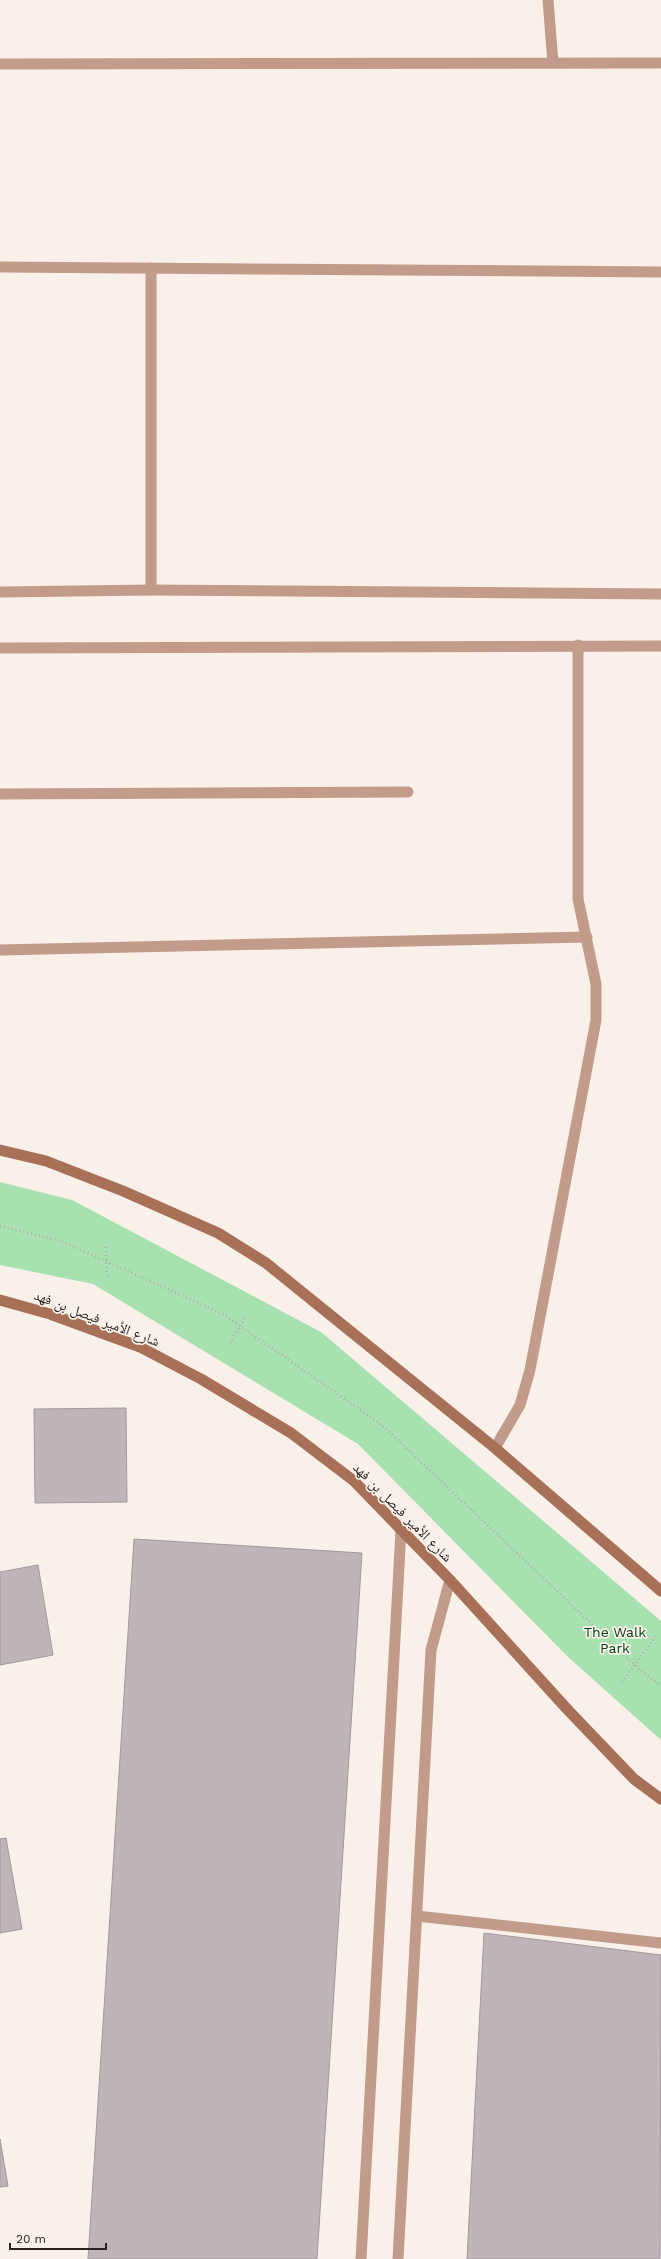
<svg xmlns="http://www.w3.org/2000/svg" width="661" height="2259" font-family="'Work Sans','Noto Naskh Arabic',sans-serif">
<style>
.green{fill:#a6e1af}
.building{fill:#beb4ba;stroke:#a2989e}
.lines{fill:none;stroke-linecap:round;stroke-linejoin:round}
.path{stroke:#b5ada9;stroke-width:2.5;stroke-dasharray:1 3;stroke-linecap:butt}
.minor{stroke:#c29b8a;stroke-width:11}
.secondary{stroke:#a87057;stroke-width:11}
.labels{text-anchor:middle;stroke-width:3.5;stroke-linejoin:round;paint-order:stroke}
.street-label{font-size:14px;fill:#24211f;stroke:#faf0ea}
.park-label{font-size:14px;fill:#06421a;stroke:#faf0ea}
</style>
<rect width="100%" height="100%" fill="#faf0ea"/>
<polygon class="green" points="0,1182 72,1200 321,1332 661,1621 661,1740 568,1657 358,1444 93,1284 0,1265"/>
<g class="building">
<polygon points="126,1408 127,1502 35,1503 34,1409"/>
<polygon points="134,1539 362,1553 317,2259 88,2259"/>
<polygon points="38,1565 53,1655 0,1665 0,1572"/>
<polygon points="6,1838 22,1929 0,1933 0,1839"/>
<polygon points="484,1933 661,1955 660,2259 467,2259"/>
<polygon points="0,2139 8,2186 0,2187"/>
</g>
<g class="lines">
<g class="path">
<polyline points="0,1226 61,1241 225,1315 240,1326 382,1425 640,1670 661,1685"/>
<polyline points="106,1247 107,1277"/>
<polyline points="230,1343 245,1318"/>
<polyline points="622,1682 656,1636"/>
</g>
<g class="minor">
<polyline points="548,0 553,63"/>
<polyline points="0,64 661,63"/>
<polyline points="0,267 661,272"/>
<polyline points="151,590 151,268"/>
<polyline points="0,592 151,590 661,594"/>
<polyline points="0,648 661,646"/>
<polyline points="0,794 408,792"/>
<polyline points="0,950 587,937"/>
<polyline points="495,1448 520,1405 530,1370 596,1020 596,984 578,899 578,645"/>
<polyline points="417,1916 661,1943"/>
<polyline points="361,2259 401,1530"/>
<polyline points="398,2259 431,1650 450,1580"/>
</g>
<g class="secondary">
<polyline points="0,1150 46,1161 123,1191 218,1233 266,1263 495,1448 661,1591"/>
<polyline points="0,1300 50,1314 140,1347 201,1379 291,1433 354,1481 450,1580 567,1709 634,1779 661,1799"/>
</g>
</g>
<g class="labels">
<g class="street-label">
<text transform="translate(97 1318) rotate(21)" y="5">شارع الأمير فيصل بن فهد</text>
<text transform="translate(403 1512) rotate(45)" y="5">شارع الأمير فيصل بن فهد</text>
</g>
<g class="park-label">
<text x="615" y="1637">The Walk<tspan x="615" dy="16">Park</tspan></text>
</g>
</g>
<path d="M10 2243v6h96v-6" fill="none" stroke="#24211f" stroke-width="2"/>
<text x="16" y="2243" font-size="12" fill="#24211f" stroke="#faf0ea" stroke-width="3" paint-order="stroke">20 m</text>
</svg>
